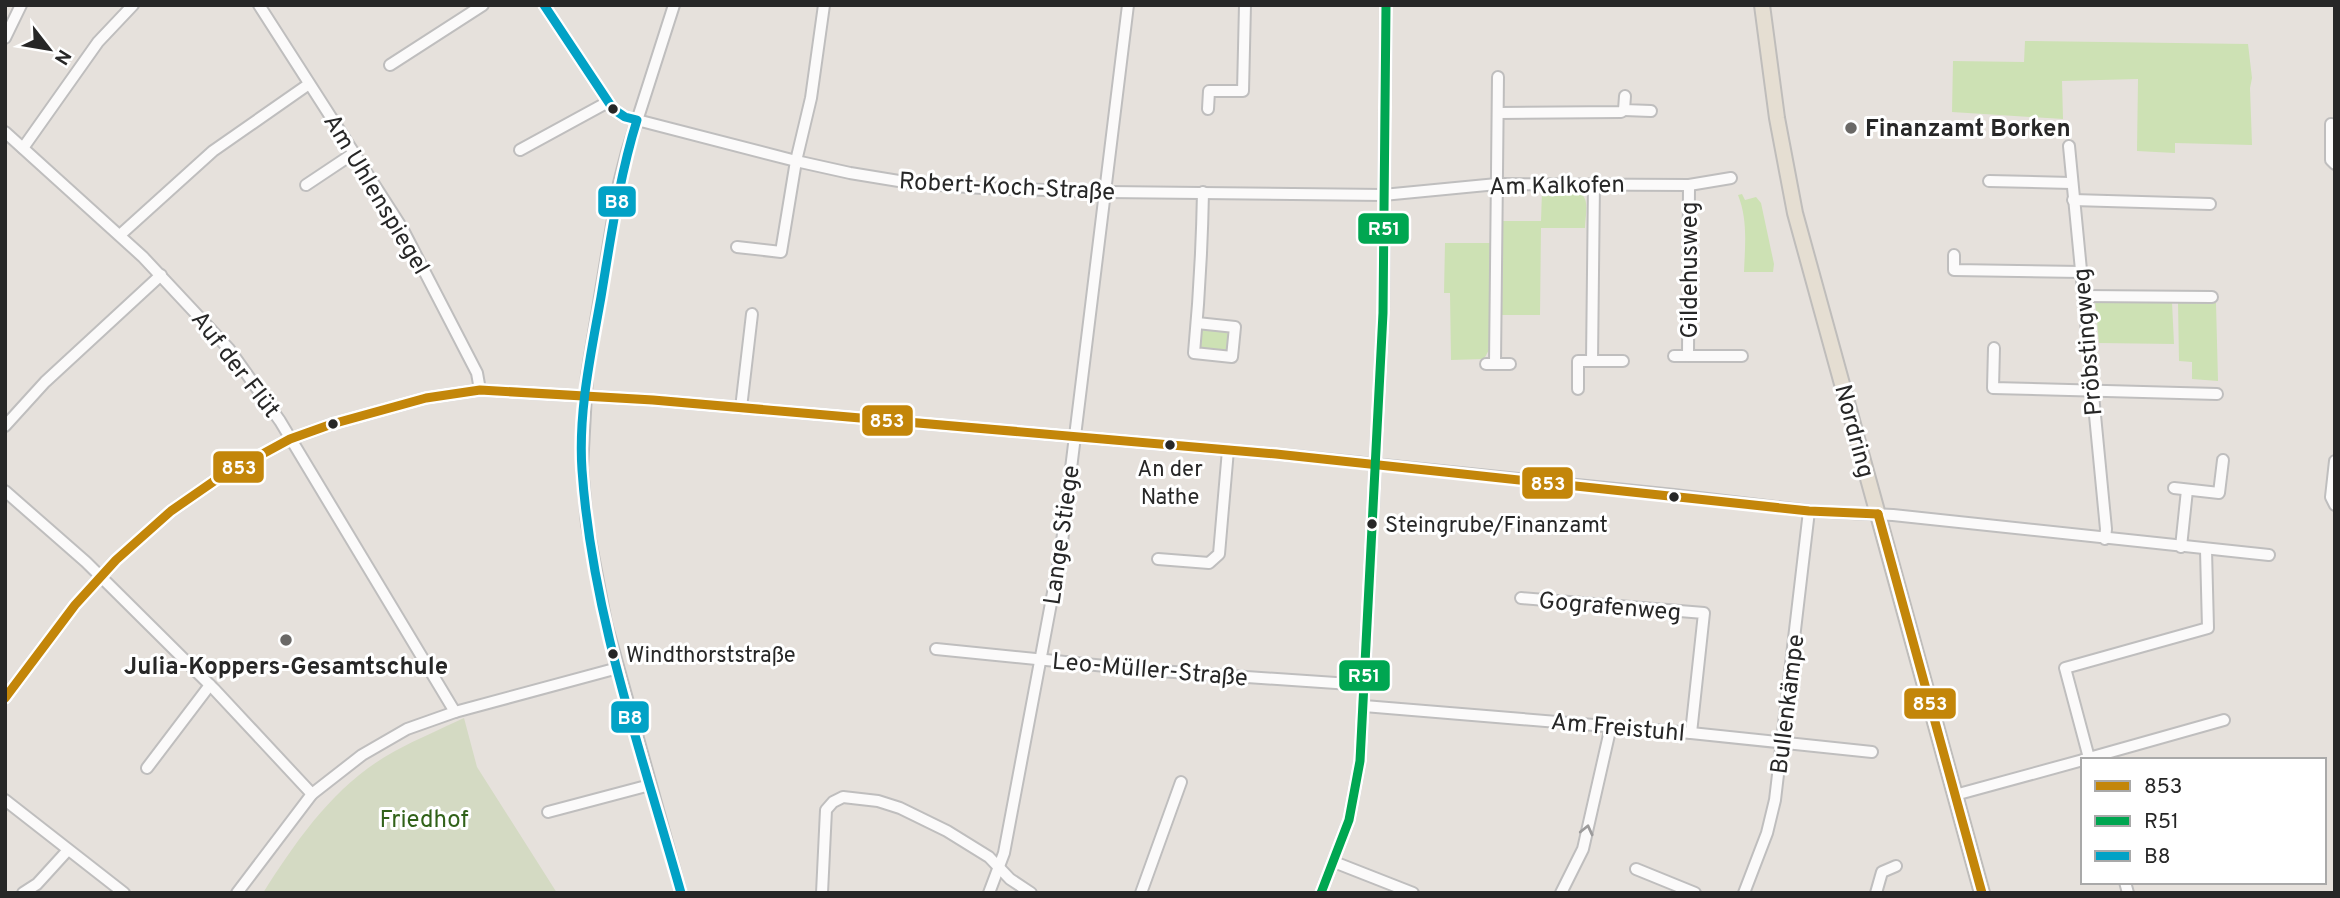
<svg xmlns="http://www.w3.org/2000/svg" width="2340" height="898" font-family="Overpass,sans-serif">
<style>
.green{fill:#cde1b4}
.cemetery{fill:#d4dac3}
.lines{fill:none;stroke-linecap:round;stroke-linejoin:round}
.minor-casing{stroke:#bfbebe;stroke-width:14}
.major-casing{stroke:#bfbdbb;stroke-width:18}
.minor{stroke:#fbfafa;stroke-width:10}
.major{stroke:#e5ded2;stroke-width:14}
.bus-1-casing{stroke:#fff;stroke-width:14}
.bus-2-casing{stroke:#fff;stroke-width:14}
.bus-3-casing{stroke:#fff;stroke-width:14}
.bus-1{stroke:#c3860a;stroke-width:9}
.bus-2{stroke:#00a651;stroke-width:9}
.bus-3{stroke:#02a2c6;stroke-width:9}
.oneway{stroke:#9c9b9b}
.bus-dot{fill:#272727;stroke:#fff;stroke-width:2.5}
.poi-dot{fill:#6a6866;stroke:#fff;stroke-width:2.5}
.labels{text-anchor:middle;stroke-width:6;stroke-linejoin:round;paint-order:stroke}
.bus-label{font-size:22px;fill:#272727;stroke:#fff;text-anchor:start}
.poi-label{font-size:24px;font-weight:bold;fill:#272727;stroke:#fff;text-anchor:start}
.street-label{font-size:24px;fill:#272727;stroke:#fff}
.park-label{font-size:24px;fill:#316219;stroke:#fff}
.line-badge{stroke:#fff;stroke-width:2.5}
.badge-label{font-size:19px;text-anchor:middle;font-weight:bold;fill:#fff}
</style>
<rect width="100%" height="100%" fill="#e6e1dc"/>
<g class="green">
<polygon points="2025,41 2248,44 2252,78 2250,88 2252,145 2175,143 2175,153 2137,151 2138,79 2062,81 2063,119 1952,112 1953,61 2024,62"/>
<path d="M1542,191C1553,191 1580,186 1585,199C1588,207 1585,220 1585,228H1541L1540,315H1502L1503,221H1541Z"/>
<path d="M1742,194L1745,200L1756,197L1761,203L1774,264L1773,272H1744C1745,245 1748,220 1738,195Z"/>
<polygon points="1445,243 1491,243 1490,348 1484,359 1451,360 1450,293 1444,293"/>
<polygon points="2095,300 2172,302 2174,344 2099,343"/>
<polygon points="2178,302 2216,303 2218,381 2192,379 2192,362 2179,361"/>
<polygon points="1202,328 1231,331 1229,352 1200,349"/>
</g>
<path class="cemetery" d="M464,718L477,767L557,893H263C298,838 336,783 395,751C417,739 441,729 464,718Z"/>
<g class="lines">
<defs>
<g id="minor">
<polyline points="259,5 402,228 477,373 480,390"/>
<polyline points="544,5 613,109 625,117 637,120 796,161 850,173 911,183 982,188 1106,192 1383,195 1497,184 1689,185 1731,178"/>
<polyline points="674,5 627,152 619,183 587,375 582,468 587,524 606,623 681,893"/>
<polyline points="5,38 21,5"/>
<polyline points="390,65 483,5"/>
<polyline points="1625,96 1624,110 1651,111"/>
<polyline points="1208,109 1209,91 1243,91 1245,5"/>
<polyline points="1498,113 1621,112 1624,110"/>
<polyline points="2331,124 2331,160 2335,164"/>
<polyline points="5,132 143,257 229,349 280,421 455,712"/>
<polyline points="2069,146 2106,529 2105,539"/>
<polyline points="23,148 98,42 133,5"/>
<polyline points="520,150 608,102"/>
<polyline points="1989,181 2071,183"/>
<polyline points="306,185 354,153"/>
<polyline points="2073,200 2210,204"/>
<polyline points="120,235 213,151 309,84"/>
<polyline points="737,247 781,252 796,161 811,98 824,5"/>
<polyline points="1954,255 1954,270 2081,272"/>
<polyline points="2083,296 2212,297"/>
<path d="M1197,323L1235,327L1232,357L1194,353C1199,300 1202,246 1203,192"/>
<polyline points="1994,348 1993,388 2217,394"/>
<polyline points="1674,356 1742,356"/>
<polyline points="1688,356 1689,185"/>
<polyline points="1592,361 1594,183"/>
<polyline points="1495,363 1498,77"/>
<polyline points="1486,364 1510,364"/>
<polyline points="1578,389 1578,361 1623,361"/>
<polyline points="741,408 752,314"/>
<polyline points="5,426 45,382 161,275"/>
<polyline points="2335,461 2331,497 2335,505"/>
<polyline points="2174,488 2219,493 2223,460"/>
<polyline points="5,491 86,562 214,689 312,794"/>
<polyline points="2181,547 2187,490"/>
<polyline points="1158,559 1209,563 1219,554 1228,450"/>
<polyline points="1521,598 1704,613 1691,733"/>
<polyline points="936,649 1145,670 1365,685"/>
<polyline points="5,698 75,605 116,560 171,511 220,477 290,439 332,424 426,398 480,390 653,400 1276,454 1674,495 1809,511 1893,515 2269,555"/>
<polyline points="1364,706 1691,733 1872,752"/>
<polyline points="2083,760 2089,758 2065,668 2208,628 2206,550"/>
<polyline points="2089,760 2089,758 2224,720"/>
<polyline points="147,768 210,685"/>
<polyline points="1955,795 2083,760"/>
<polyline points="5,800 124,893"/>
<polyline points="548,812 650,785"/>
<polyline points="1334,862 1413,893"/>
<polyline points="1636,869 1695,893"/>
<polyline points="2125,882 2128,893"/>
<polyline points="23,893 37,884 68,850"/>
<polyline points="237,893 312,794 362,755 407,729 455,712 618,668"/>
<polyline points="822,893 826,810 833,802 843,797 878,801 900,808 947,831 989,857 1010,879 1031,893"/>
<polyline points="989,893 1004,853 1061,550 1128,5"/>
<polyline points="1141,893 1181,782"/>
<polyline points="1321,893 1349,820 1360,761 1383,313 1386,5"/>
<polyline points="1561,893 1583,849 1611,726"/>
<polyline points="1744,893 1767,833 1775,800 1809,511"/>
<polyline points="1876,893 1882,872 1896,866"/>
</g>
<polyline id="major" points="1762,5 1777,118 1795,213 1982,893"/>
</defs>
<use href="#minor" class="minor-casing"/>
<use href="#major" class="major-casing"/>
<use href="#minor" class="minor"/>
<use href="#major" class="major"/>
<defs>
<g id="bus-1">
<polyline points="1878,514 1982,893"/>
<polyline points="5,698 75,605 116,560 171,511 220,477 290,439 332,424 426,398 480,390 653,400 1276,454 1809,511 1878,514"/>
</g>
<polyline id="bus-2" points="1321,893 1349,820 1360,761 1383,313 1386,5"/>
<path id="bus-3" d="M544,5L613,109L625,117L637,120C619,178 611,237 601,297C591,354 578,412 582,470C592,615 642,754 681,893"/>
</defs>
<use href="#bus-1" class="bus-1-casing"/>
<use href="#bus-2" class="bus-2-casing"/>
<use href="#bus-3" class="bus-3-casing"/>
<use href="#bus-1" class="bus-1"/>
<use href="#bus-2" class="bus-2"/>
<use href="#bus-3" class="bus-3"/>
</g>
<defs><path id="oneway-chevron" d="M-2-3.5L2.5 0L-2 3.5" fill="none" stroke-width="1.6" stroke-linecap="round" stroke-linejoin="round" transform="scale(1.75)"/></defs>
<use class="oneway" href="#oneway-chevron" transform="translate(1587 830) rotate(-77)"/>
<g class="bus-dot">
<circle cx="613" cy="109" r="6"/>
<circle cx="333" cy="424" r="6"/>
<circle cx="1170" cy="445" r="6"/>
<circle cx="1674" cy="497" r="6"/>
<circle cx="1372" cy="524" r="6"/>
<circle cx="613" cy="654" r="6"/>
</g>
<g class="poi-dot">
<circle cx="1851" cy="128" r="7"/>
<circle cx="286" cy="640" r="7"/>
</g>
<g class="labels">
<g class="bus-label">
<text x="1170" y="476" text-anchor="middle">An der<tspan x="1170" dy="28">Nathe</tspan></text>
<text x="1385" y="532">Steingrube/Finanzamt</text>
<text x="626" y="662">Windthorststraße</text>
</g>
<g class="poi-label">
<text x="1865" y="136">Finanzamt Borken</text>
<text x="286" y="674" text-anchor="middle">Julia-Koppers-Gesamtschule</text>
</g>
<g class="street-label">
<text transform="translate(1557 185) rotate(-1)" y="8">Am Kalkofen</text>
<text transform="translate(1007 186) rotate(3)" y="8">Robert-Koch-Straße</text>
<text transform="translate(377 194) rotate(59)" y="8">Am Uhlenspiegel</text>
<text transform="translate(1689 270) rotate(-90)" y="8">Gildehusweg</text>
<text transform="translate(2087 342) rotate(-95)" y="8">Pröbstingweg</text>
<text transform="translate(236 364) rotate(52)" y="8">Auf der Flüt</text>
<text transform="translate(1855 431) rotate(75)" y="8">Nordring</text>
<text transform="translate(1061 535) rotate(-82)" y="8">Lange Stiege</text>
<text transform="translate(1610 606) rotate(5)" y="8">Gografenweg</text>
<text transform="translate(1150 669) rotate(5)" y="8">Leo-Müller-Straße</text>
<text transform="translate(1787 704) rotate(-83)" y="8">Bullenkämpe</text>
<text transform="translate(1618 727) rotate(5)" y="8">Am Freistuhl</text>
</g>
<g class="park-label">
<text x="424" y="827">Friedhof</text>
</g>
</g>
<g class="line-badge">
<rect x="597" y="185" width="40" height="33" rx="7" fill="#02a2c6"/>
<rect x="1357" y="212" width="53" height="33" rx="7" fill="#00a651"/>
<rect x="861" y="404" width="53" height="33" rx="7" fill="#c3860a"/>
<rect x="212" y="450" width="53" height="34" rx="7" fill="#c3860a"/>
<rect x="1521" y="466" width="53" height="34" rx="7" fill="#c3860a"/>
<rect x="1338" y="659" width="53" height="33" rx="7" fill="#00a651"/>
<rect x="1903" y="687" width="54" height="33" rx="7" fill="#c3860a"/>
<rect x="610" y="700" width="40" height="34" rx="7" fill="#02a2c6"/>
</g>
<g class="badge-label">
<text x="617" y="208">B8</text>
<text x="1384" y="235">R51</text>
<text x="887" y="427">853</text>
<text x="239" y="474">853</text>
<text x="1548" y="490">853</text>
<text x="1364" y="682">R51</text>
<text x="1930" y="710">853</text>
<text x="630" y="724">B8</text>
</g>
<rect width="2340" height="898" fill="none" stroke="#272727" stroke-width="14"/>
<rect x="2081" y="758" width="245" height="126" fill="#ffffff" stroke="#a9a9a9" stroke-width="2"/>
<rect x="2095" y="781" width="35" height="10" fill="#c3860a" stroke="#a9a9a9" stroke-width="2"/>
<text x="2144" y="793" font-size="21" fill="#272727">853</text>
<rect x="2095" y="816" width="35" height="10" fill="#00a651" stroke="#a9a9a9" stroke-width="2"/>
<text x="2144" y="828" font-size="21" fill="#272727">R51</text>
<rect x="2095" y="851" width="35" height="10" fill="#02a2c6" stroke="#a9a9a9" stroke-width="2"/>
<text x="2144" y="863" font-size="21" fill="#272727">B8</text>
<g transform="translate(49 49) rotate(121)" stroke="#ffffff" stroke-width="5" paint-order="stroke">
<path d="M0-5L12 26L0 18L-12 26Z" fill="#272727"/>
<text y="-10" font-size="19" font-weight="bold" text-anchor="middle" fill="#272727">N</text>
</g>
</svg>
